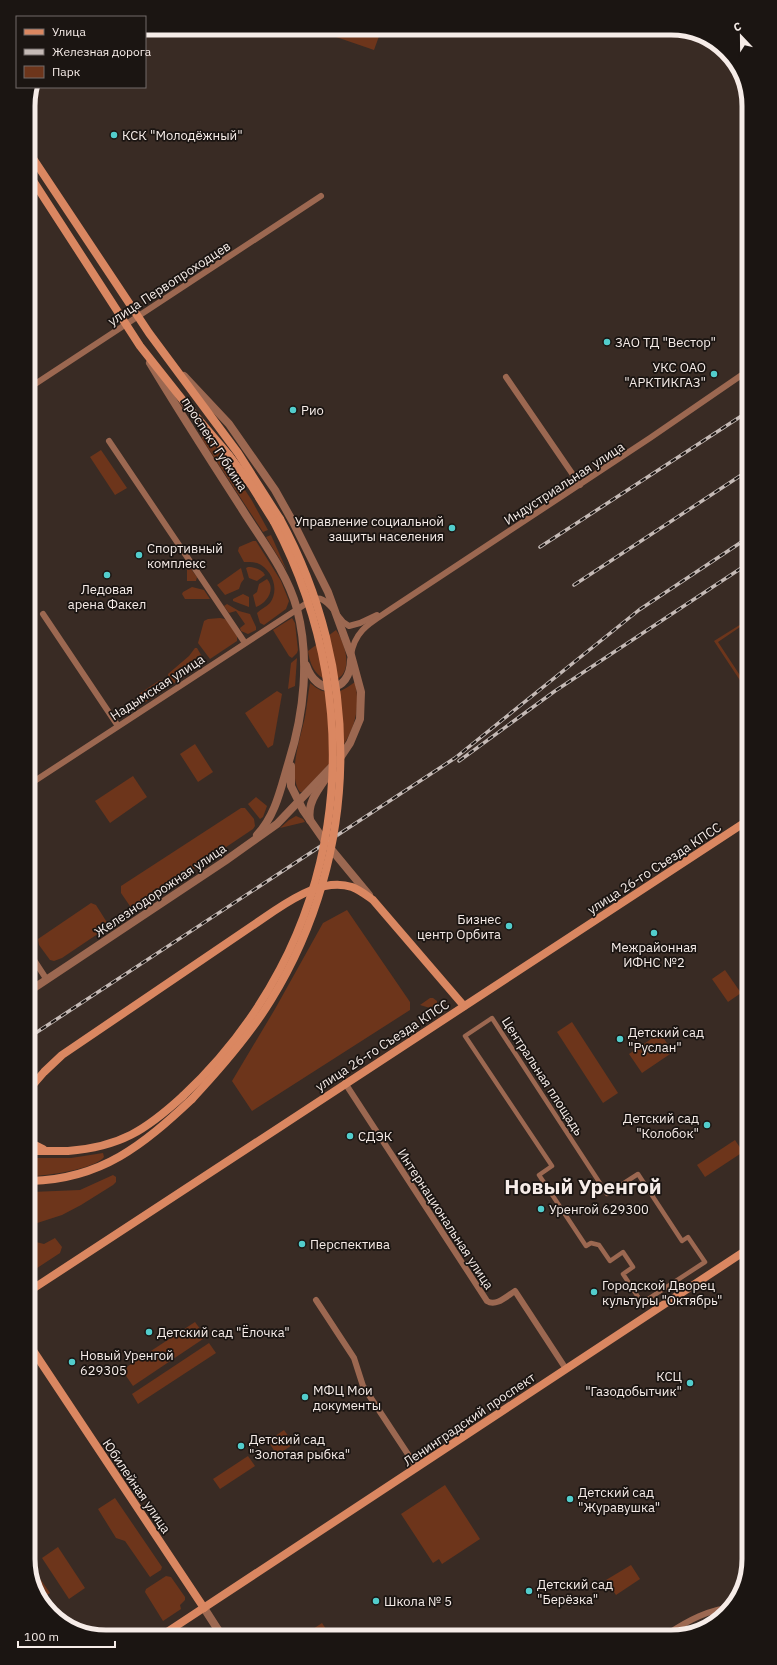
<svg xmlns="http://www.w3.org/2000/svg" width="777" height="1665" font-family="'IBM Plex Sans',sans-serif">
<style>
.green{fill:#6d351b}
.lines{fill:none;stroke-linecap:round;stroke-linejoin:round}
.pedestrian{stroke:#9c6851;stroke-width:4.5}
.minor{stroke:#9c6851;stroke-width:6}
.tertiary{stroke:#9c6851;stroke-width:8}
.secondary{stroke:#da8761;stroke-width:8}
.rail-casing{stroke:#c5bab6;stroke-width:3.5}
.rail{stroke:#1b1512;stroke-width:2;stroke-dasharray:6;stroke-linecap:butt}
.secondary-bridge{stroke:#da8761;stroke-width:8}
.poi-dot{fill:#52cdcc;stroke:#1b1512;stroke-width:1.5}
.labels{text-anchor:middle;stroke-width:3.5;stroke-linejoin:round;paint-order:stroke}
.poi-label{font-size:13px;fill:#f6ece8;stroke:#1b1512;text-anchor:start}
.street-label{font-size:13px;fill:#f6ece8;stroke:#1b1512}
.town-label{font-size:21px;font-weight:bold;fill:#f6ece8;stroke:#1b1512}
.rim{fill:none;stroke:#f6ece8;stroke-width:5}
</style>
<rect width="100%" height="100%" fill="#392b24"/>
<g class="green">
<polygon points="310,28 382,28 374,50"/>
<polygon points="204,433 214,444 251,499 268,530 263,532 202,439 202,435"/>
<polygon points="101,450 127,488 115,495 90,457"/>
<polygon points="271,535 287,571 266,537"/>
<path d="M253,541H256L281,581L289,601L286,609L264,625L260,623L257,613C261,609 266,607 270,603C280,589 272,569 257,563C252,562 248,562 244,562L238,551L239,547Z"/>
<polygon points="188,565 197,577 196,581 187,581 187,566"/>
<path d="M248,567C254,567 262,569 265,575L257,581L249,578L246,568Z"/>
<polygon points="241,568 244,579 241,583 239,589 225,595 217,585"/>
<path d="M267,579C276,589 267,603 256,607L253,595L257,592L259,584Z"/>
<polygon points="192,587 204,590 210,599 185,599 182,594 183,592"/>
<polygon points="243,594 249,597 249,607 233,601 233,599"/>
<polygon points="227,604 239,611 250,614 256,627 256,630 248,634 241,631 240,628 245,624 236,611 229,613 224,606"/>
<polygon points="220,618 225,619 227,621 237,636 237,641 210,659 198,643 204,621 208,619"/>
<polygon points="292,618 295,623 298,650 297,653 292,658 289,656 273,630"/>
<polygon points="746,621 746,623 718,642 747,686 747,691 714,641"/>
<path d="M336,630C340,635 342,641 344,647C357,688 313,693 308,651Z"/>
<polygon points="197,648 204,660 203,664 173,684 168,677 168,674 189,656 195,648"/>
<polygon points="746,656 746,675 740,664 742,659"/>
<polygon points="297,658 295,686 288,689 291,663"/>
<polygon points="160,680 162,680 166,686 166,689 144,703 139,694"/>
<path d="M355,682C366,732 333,760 302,792H300C287,775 301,736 305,717C307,706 308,694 310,683C313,685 318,690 323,691C336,696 345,689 355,682Z"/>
<polygon points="277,691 282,694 273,745 268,748 245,713"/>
<polygon points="195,744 213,772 198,782 180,754"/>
<polygon points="133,776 147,797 110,823 95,801"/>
<polygon points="256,797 267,806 263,817 260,819 248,804"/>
<polygon points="241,808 245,808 254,819 255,826 253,829 137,907 132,909 121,893 121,886"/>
<polygon points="296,816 303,819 305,822 280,828 289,820"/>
<polygon points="91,903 96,905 108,924 108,927 62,958 54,961 50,960 39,945 38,939"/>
<polygon points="347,910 410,1002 410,1010 252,1111 232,1081 275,1009 323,923"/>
<polygon points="725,970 741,993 728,1002 712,979"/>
<polygon points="430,998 433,998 437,1001 437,1004 435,1007 430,1008 420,1005"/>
<polygon points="572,1022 618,1093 603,1103 557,1032"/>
<polygon points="660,1033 673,1052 642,1073 629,1054"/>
<polygon points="735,1140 743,1152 705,1177 697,1165"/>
<path d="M103,1153L104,1157C95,1169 46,1176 31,1176V1158H71Z"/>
<polygon points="113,1175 116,1177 116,1182 113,1185 81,1205 62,1215 31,1225 31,1192 80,1190"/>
<polygon points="31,1235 36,1242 44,1244 55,1238 62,1247 60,1253 31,1272"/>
<polygon points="195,1322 206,1337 133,1386 122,1370"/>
<polygon points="209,1343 216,1353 138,1404 132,1394"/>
<polygon points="284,1430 294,1444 277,1455 268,1441"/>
<polygon points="248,1456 255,1466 220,1489 213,1479"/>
<polygon points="445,1485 480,1539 442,1564 439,1559 433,1563 401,1514"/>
<polygon points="115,1498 162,1567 161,1570 150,1577 125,1541 116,1538 98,1509"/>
<polygon points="58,1547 85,1588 69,1599 42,1558"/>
<polygon points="631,1565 640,1579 616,1595 606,1580"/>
<polygon points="34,1570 50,1593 42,1598 32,1584 32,1571"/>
<polygon points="166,1576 171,1577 185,1597 185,1600 180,1605 181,1609 163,1621 145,1592 146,1589"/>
<polygon points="322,1623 330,1635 304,1635"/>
</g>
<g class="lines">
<polygon class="pedestrian" points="492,1018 607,1194 638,1174 682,1241 688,1237 705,1262 642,1303 623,1274 633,1267 623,1252 610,1261 599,1245 591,1243 586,1246 539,1175 552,1166 465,1036"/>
<g class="minor">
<polyline points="506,377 580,485"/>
<polyline points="29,388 321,196"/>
<polyline points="109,441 245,643"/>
<polyline points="43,614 118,726"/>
<polyline points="338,616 343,622 349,626 360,623 377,615"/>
<path d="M351,655C355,629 372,622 391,609L650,438L746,372"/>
<path d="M30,784L310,601C320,595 326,601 333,609"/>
<polyline points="30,954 47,980"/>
<path d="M345,1083L487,1301C496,1307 507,1296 515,1291L566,1369"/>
<polyline points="316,1300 354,1358 363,1386 417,1468"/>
<path d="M669,1633C689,1620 708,1610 732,1607"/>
</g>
<g class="tertiary">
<path d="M150,363C180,413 211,461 242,509C262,541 287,572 297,609C310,658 304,713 289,761C281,787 276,815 257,835"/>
<path d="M306,665C317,697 350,694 351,660"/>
<polyline points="291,766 291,786 303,810 326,843 369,895"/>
<path d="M310,820C307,804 317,791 326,778"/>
<polyline points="31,990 225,861 277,824 340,758 350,743 360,719 361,692 351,655 328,592 293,522 275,490 229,424 184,376"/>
<polyline points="204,1608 222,1636"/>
</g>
<g class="secondary">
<polyline points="28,151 149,333 238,453 280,519"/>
<polyline points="28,173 140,346 189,408 228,454 251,485 274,522"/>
<path d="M31,1087L44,1072L62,1055L274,911C295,897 325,878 352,887C360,890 366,895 373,900L464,1006"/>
<polyline points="31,1143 43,1149"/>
<path d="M31,1151C43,1151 56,1151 68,1151C120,1147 146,1130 183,1096"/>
<path d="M31,1181C102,1179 143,1145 192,1099"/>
<polyline points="31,1290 747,821"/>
<polyline points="32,1349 204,1608"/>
<polyline points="161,1636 748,1249"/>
</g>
<defs>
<g id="rail">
<polyline points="540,547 746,413"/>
<polyline points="574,585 746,472"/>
<polyline points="459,761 555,691 746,565"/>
<polyline points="31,1036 455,758 639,610 746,539"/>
</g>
</defs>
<use href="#rail" class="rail-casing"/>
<use href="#rail" class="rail"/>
<g class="secondary-bridge">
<path d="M183,1096C345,944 376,716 274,522"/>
<path d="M192,1099C221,1068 249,1036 271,1000C362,852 362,670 280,519"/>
</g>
</g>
<g class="poi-dot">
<circle cx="114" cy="135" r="4"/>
<circle cx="607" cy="342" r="4"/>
<circle cx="714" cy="374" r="4"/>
<circle cx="293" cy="410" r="4"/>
<circle cx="452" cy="528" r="4"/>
<circle cx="139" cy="555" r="4"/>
<circle cx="107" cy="575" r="4"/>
<circle cx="509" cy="926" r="4"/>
<circle cx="654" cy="933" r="4"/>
<circle cx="620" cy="1039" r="4"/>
<circle cx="707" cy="1125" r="4"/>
<circle cx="350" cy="1136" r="4"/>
<circle cx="541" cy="1209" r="4"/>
<circle cx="302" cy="1244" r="4"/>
<circle cx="594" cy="1292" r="4"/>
<circle cx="149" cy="1332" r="4"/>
<circle cx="72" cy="1362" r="4"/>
<circle cx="690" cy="1383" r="4"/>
<circle cx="305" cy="1397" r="4"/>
<circle cx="241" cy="1446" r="4"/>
<circle cx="570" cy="1499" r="4"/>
<circle cx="529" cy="1591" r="4"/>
<circle cx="376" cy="1601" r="4"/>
</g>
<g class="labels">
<g class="poi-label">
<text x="122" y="140">КСК "Молодёжный"</text>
<text x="615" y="347">ЗАО ТД "Вестор"</text>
<text x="706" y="372" text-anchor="end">УКС ОАО<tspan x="706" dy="15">"АРКТИКГАЗ"</tspan></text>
<text x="301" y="415">Рио</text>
<text x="444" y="526" text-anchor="end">Управление социальной<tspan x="444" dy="15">защиты населения</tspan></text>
<text x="147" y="553">Спортивный<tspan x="147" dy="15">комплекс</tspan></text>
<text x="107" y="594" text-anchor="middle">Ледовая<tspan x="107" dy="15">арена Факел</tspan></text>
<text x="501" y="924" text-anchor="end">Бизнес<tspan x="501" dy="15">центр Орбита</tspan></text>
<text x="654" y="952" text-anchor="middle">Межрайонная<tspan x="654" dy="15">ИФНС №2</tspan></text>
<text x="628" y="1037">Детский сад<tspan x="628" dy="15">"Руслан"</tspan></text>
<text x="699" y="1123" text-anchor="end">Детский сад<tspan x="699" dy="15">"Колобок"</tspan></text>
<text x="358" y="1141">СДЭК</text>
<text x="549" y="1214">Уренгой 629300</text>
<text x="310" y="1249">Перспектива</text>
<text x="602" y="1290">Городской Дворец<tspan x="602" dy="15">культуры "Октябрь"</tspan></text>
<text x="157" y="1337">Детский сад "Ёлочка"</text>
<text x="80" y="1360">Новый Уренгой<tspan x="80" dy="15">629305</tspan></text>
<text x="682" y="1381" text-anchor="end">КСЦ<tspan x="682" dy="15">"Газодобытчик"</tspan></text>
<text x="313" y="1395">МФЦ Мои<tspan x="313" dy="15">документы</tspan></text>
<text x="249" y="1444">Детский сад<tspan x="249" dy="15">"Золотая рыбка"</tspan></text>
<text x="578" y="1497">Детский сад<tspan x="578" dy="15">"Журавушка"</tspan></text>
<text x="537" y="1589">Детский сад<tspan x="537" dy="15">"Берёзка"</tspan></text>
<text x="384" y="1606">Школа № 5</text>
</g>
<g class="street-label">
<text transform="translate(169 283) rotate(-33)" y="5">улица Первопроходцев</text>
<text transform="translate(215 444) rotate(57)" y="5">проспект Губкина</text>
<text transform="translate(564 483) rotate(-33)" y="5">Индустриальная улица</text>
<text transform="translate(157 687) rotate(-33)" y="5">Надымская улица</text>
<text transform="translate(654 868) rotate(-33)" y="5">улица 26-го Съезда КПСС</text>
<text transform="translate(160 890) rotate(-34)" y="5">Железнодорожная улица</text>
<text transform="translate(382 1045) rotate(-33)" y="5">улица 26-го Съезда КПСС</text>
<text transform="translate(543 1076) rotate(57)" y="5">Центральная площадь</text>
<text transform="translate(446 1219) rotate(57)" y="5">Интернациональная улица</text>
<text transform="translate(469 1419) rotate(-34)" y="5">Ленинградский проспект</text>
<text transform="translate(137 1486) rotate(56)" y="5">Юбилейная улица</text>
</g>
<g class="town-label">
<text x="583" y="1194">Новый Уренгой</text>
</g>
</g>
<path d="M0 0H777V1665H0ZM106 35H671A71 71 0 0 1 742 106V1559A71 71 0 0 1 671 1630H106A71 71 0 0 1 35 1559V106A71 71 0 0 1 106 35Z" fill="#1b1512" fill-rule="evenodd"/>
<path class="rim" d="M106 35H671A71 71 0 0 1 742 106V1559A71 71 0 0 1 671 1630H106A71 71 0 0 1 35 1559V106A71 71 0 0 1 106 35Z"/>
<rect x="16" y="16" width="130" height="72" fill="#1b1512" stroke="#736b68"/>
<rect x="24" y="29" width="20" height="6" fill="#da8761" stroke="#736b68"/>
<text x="52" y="36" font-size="12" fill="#f6ece8">Улица</text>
<rect x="24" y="49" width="20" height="6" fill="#c5bab6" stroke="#736b68"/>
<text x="52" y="56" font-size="12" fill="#f6ece8">Железная дорога</text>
<rect x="24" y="66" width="20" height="12" fill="#6d351b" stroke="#736b68"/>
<text x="52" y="76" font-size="12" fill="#f6ece8">Парк</text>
<g transform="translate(741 36) rotate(338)" stroke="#1b1512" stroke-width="3" paint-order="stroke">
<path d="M0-3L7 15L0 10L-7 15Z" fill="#f6ece8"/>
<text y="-6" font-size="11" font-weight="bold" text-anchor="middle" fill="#f6ece8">С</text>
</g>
<path d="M18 1641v6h97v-6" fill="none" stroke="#f6ece8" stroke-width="2"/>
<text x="24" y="1641" font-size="12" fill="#f6ece8" stroke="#1b1512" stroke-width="3" paint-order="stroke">100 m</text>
</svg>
